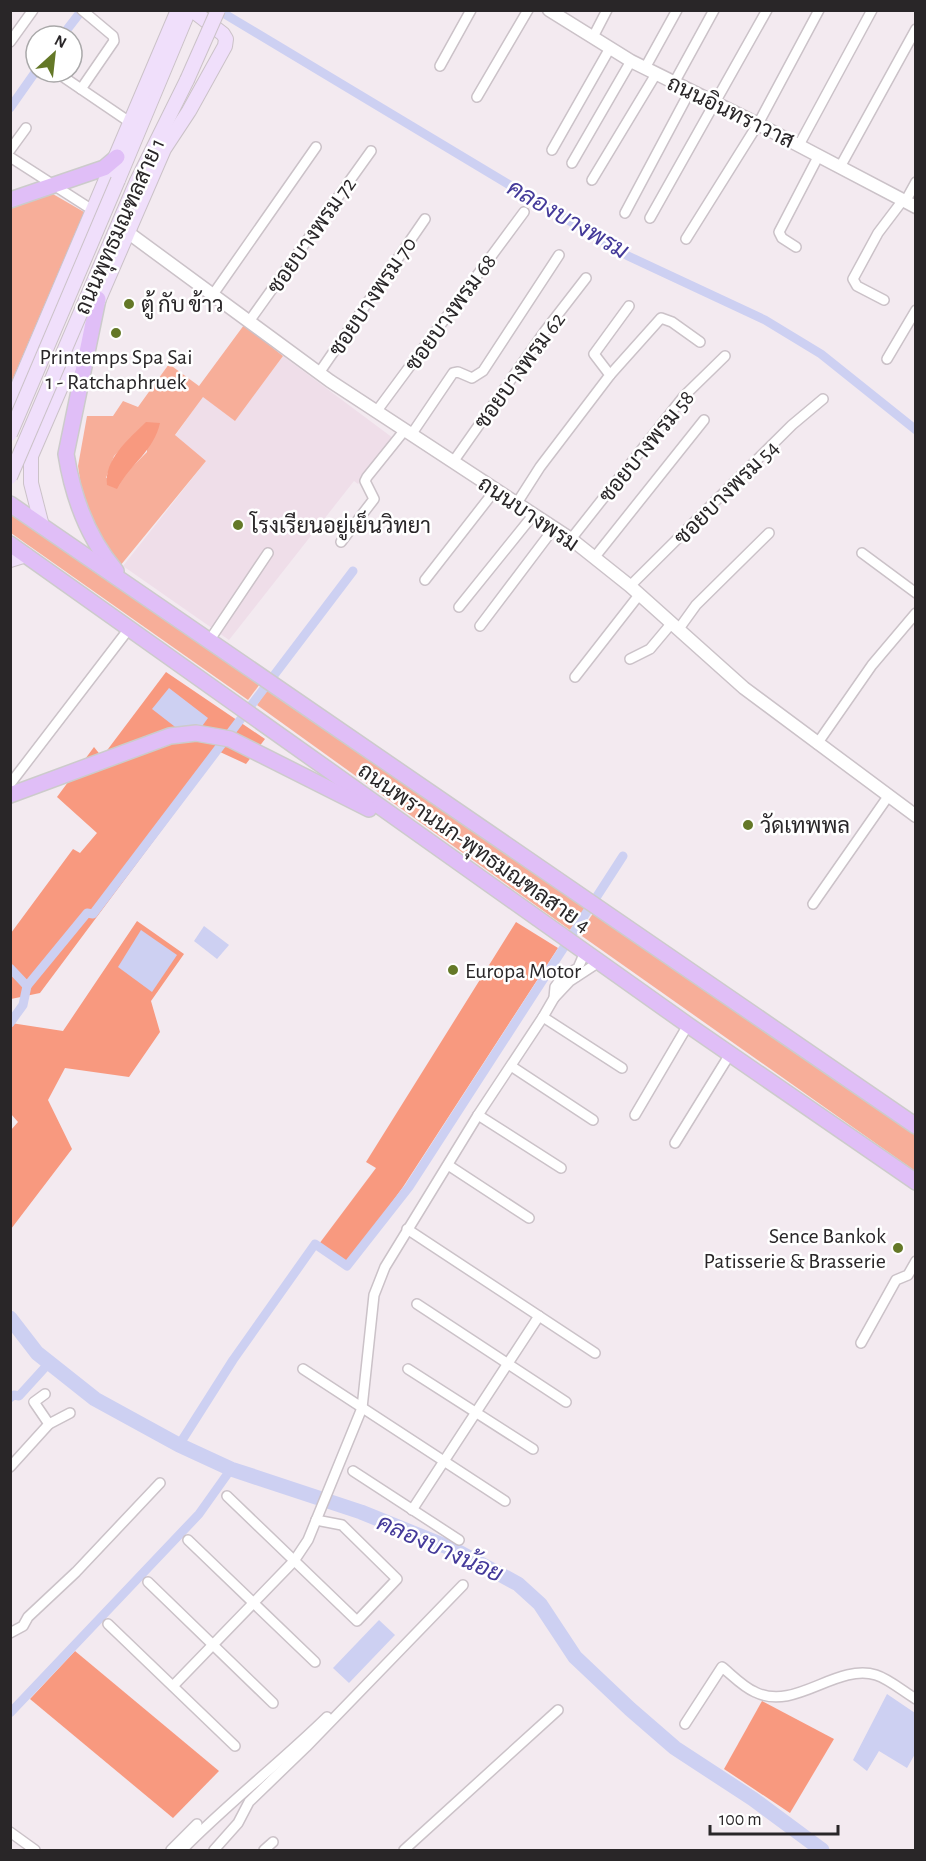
<svg xmlns="http://www.w3.org/2000/svg" width="926" height="1861" font-family="'Alegreya Sans',Sarabun,sans-serif">
<style>
.built{fill:#efdee9}
.green{fill:#f7ae99;fill-rule:evenodd}
.forest{fill:#f8997f}
.water{fill:#cdd0f2}
.lines{fill:none;stroke-linecap:round;stroke-linejoin:round}
.canal{stroke:#cdd0f2;stroke-width:9}
.river{stroke:#cdd0f2;stroke-width:15}
.minor-casing{stroke:#cbc2c8;stroke-width:12}
.tertiary-casing{stroke:#cbc2c8;stroke-width:15}
.secondary-casing{stroke:#cbc2c8;stroke-width:16}
.primary-casing{stroke:#cccbcb;stroke-width:18}
.minor{stroke:#fff;stroke-width:9}
.tertiary{stroke:#fff;stroke-width:12}
.secondary{stroke:#f0dffb;stroke-width:14}
.primary{stroke:#e0bef7;stroke-width:15}
.secondary-bridge-casing{stroke:#cbc2c8;stroke-width:16;stroke-linecap:butt}
.secondary-bridge{stroke:#f0dffb;stroke-width:14}
.poi-dot{fill:#647827;stroke:#fff;stroke-width:2}
.labels{text-anchor:middle;stroke-width:5;stroke-linejoin:round;paint-order:stroke}
.street-label{font-size:22px;fill:#292628;stroke:#fff}
.poi-label{font-size:22px;fill:#292628;stroke:#fff;text-anchor:start}
.water-label{font-size:24px;font-style:italic;fill:#443a9a;stroke:#fff}
</style>
<rect width="100%" height="100%" fill="#f3eaf0"/>
<polygon class="built" points="283,356 393,438 358,484 354,481 229,640 123,566 206,461 175,436 203,396 235,420"/>
<g class="green">
<polygon points="46,190 84,212 11,383 11,204"/>
<path d="M244,325L283,356L235,421L203,397L175,435L206,461L120,566L100,551L83,500L78,466L87,416H113L123,401L138,407L169,364L199,386ZM146,423L147,452L125,474L106,478L114,456Z"/>
<polygon points="10,512 260,684 248,700 11,533"/>
<polygon points="267,690 587,906 570,930 257,705"/>
<polygon points="594,912 915,1134 915,1171 579,934"/>
</g>
<g class="forest">
<path d="M146,422L160,423C154,451 130,464 117,489L107,485C104,459 129,439 146,422Z"/>
<polygon points="166,672 265,739 246,764 220,752 40,993 11,999 11,933 73,849 80,853 97,833 57,797 94,747 102,757"/>
<polygon points="137,921 184,954 151,1001 160,1032 129,1077 65,1068 48,1100 72,1149 11,1229 11,1130 18,1122 11,1114 11,1023 63,1031"/>
<polygon points="516,922 558,948 403,1187 347,1264 319,1244 376,1168 366,1162"/>
<polygon points="75,1651 219,1771 173,1818 30,1699"/>
<polygon points="762,1701 834,1739 790,1813 724,1769"/>
</g>
<g class="water">
<polygon points="169,688 208,718 192,740 152,709"/>
<polygon points="204,926 229,945 217,959 194,941"/>
<polygon points="141,930 177,955 152,992 118,967"/>
<polygon points="379,1620 395,1635 349,1683 333,1668"/>
<polygon points="887,1694 915,1713 915,1754 907,1768 879,1751 867,1771 853,1760"/>
</g>
<g class="lines">
<g class="canal">
<polyline points="218,10 628,256 765,320 821,354 916,430"/>
<polyline points="62,36 79,14"/>
<polyline points="10,108 36,71"/>
<polyline points="10,968 27,986 87,913 93,914 353,571"/>
<polyline points="10,1023 23,1005 27,986"/>
<polyline points="10,1398 14,1395 19,1396 49,1363"/>
<polyline points="179,1445 233,1360 315,1244 347,1266 409,1187 623,856"/>
<polyline points="10,1713 199,1514 231,1469"/>
</g>
<polyline class="river" points="10,1318 37,1353 95,1399 179,1445 231,1469 361,1512 455,1550 518,1584 540,1604 575,1657 630,1709 675,1748 753,1799 822,1850"/>
<defs>
<g id="minor">
<polyline points="593,37 607,10"/>
<polyline points="10,42 33,10"/>
<polyline points="440,66 471,10"/>
<polyline points="645,68 677,10"/>
<polyline points="56,72 131,123"/>
<polyline points="674,83 714,10"/>
<polyline points="81,89 114,41 113,36 82,10"/>
<polyline points="477,97 528,10"/>
<polyline points="799,145 872,10"/>
<polyline points="10,150 26,128"/>
<polyline points="552,150 610,48"/>
<polyline points="10,157 94,211"/>
<polyline points="572,163 631,61"/>
<polyline points="840,167 916,29"/>
<polyline points="592,180 656,74"/>
<polyline points="905,202 916,182"/>
<polyline points="625,213 690,91"/>
<polyline points="650,218 767,10"/>
<polyline points="686,239 758,124 819,10"/>
<polyline points="796,247 782,238 779,232 819,155"/>
<polyline points="214,293 316,147"/>
<polyline points="884,300 857,286 853,279 878,233 903,200"/>
<polyline points="250,320 371,151"/>
<polyline points="887,359 916,310"/>
<polyline points="319,373 425,219"/>
<polyline points="610,375 661,318 672,322 700,342"/>
<polyline points="376,412 524,212"/>
<polyline points="411,435 453,373 458,372 472,378 483,371 559,255"/>
<polyline points="453,462 545,331 586,278"/>
<polyline points="517,503 540,467 610,375 594,354 629,306"/>
<polyline points="571,539 684,396 725,356"/>
<polyline points="341,542 374,499 365,481 367,477 404,431"/>
<polyline points="862,553 916,593"/>
<polyline points="594,558 704,420"/>
<polyline points="425,580 496,489"/>
<polyline points="630,586 792,425 823,399"/>
<polyline points="459,607 534,514"/>
<polyline points="480,626 554,528"/>
<polyline points="678,630 696,605 769,533"/>
<polyline points="209,641 268,553"/>
<polyline points="630,659 650,649 671,624"/>
<polyline points="575,677 639,595"/>
<polyline points="817,744 872,665 916,613"/>
<polyline points="10,784 128,630"/>
<polyline points="813,904 887,798"/>
<polyline points="554,998 570,981 599,962"/>
<polyline points="543,1017 622,1068"/>
<polyline points="511,1066 593,1120"/>
<polyline points="478,1115 561,1168"/>
<polyline points="635,1115 688,1025"/>
<polyline points="675,1143 730,1054"/>
<polyline points="448,1165 529,1218"/>
<polyline points="407,1229 595,1353"/>
<polyline points="417,1304 566,1402"/>
<polyline points="861,1343 896,1280 908,1275 916,1261"/>
<polyline points="303,1369 505,1501"/>
<polyline points="408,1369 533,1449"/>
<polyline points="45,1394 34,1402 49,1424"/>
<polyline points="10,1467 49,1424 70,1413"/>
<polyline points="353,1471 459,1540"/>
<polyline points="227,1496 357,1621 397,1579 342,1525 316,1520"/>
<polyline points="412,1510 539,1316"/>
<polyline points="188,1540 315,1662"/>
<polyline points="148,1582 273,1703"/>
<polyline points="108,1624 235,1746"/>
<polyline points="10,1633 23,1626 28,1617 76,1572 160,1483"/>
<polyline points="173,1686 294,1561 308,1540 362,1408 374,1295 385,1267 478,1115 543,1017 554,998 555,987 563,976 578,968 585,952"/>
<path d="M685,1724L722,1667C732,1675 743,1687 755,1692C795,1712 836,1663 876,1675C889,1679 904,1692 916,1699"/>
<polyline points="10,1832 35,1850"/>
<polyline points="171,1850 197,1824"/>
<path d="M182,1850C228,1803 280,1763 327,1717"/>
<polyline points="214,1850 238,1823 249,1802 306,1747 463,1585"/>
<polyline points="264,1850 273,1842"/>
<polyline points="404,1850 558,1710"/>
</g>
<g id="tertiary">
<polyline points="549,10 631,61 758,124 916,207"/>
<polyline points="126,231 330,381 571,539 630,586 744,688 916,816"/>
</g>
<g id="secondary">
<polyline points="118,180 189,10"/>
<polyline points="137,181 187,80"/>
<polyline points="10,405 178,10"/>
<polyline points="42,526 31,483 31,456 164,149 189,111 225,46 226,39 223,34 192,10"/>
<polyline points="10,560 26,555"/>
</g>
<g id="primary">
<polyline points="10,200 104,168 117,157"/>
<path d="M98,299L66,454C73,498 87,537 116,571"/>
<polyline points="10,504 916,1126"/>
<polyline points="10,544 688,1025 916,1182"/>
<polyline points="10,795 170,736 196,733 230,739 369,809"/>
</g>
</defs>
<use href="#minor" class="minor-casing"/>
<use href="#tertiary" class="tertiary-casing"/>
<use href="#secondary" class="secondary-casing"/>
<use href="#primary" class="primary-casing"/>
<use href="#minor" class="minor"/>
<use href="#tertiary" class="tertiary"/>
<use href="#secondary" class="secondary"/>
<use href="#primary" class="primary"/>
<defs>
<g id="secondary-bridge">
<polyline points="187,80 218,10"/>
<polyline points="10,434 118,180"/>
<polyline points="10,477 137,181"/>
</g>
</defs>
<use href="#secondary-bridge" class="secondary-bridge-casing"/>
<use href="#secondary-bridge" class="secondary-bridge"/>
</g>
<g class="poi-dot">
<circle cx="129" cy="304" r="6"/>
<circle cx="116" cy="333" r="6"/>
<circle cx="238" cy="525" r="6"/>
<circle cx="748" cy="825" r="6"/>
<circle cx="453" cy="970" r="6"/>
<circle cx="898" cy="1248" r="6"/>
</g>
<g class="labels">
<g class="street-label">
<text transform="translate(731 111) rotate(26)" y="8">ถนนอินทราวาส</text>
<text transform="translate(119 226) rotate(-66)" y="8">ถนนพุทธมณฑลสาย 1</text>
<text transform="translate(311 235) rotate(-55)" y="8">ซอยบางพรม 72</text>
<text transform="translate(372 296) rotate(-56)" y="8">ซอยบางพรม 70</text>
<text transform="translate(450 312) rotate(-54)" y="8">ซอยบางพรม 68</text>
<text transform="translate(519 370) rotate(-54)" y="8">ซอยบางพรม 62</text>
<text transform="translate(646 446) rotate(-51)" y="8">ซอยบางพรม 58</text>
<text transform="translate(726 492) rotate(-45)" y="8">ซอยบางพรม 54</text>
<text transform="translate(529 513) rotate(34)" y="8">ถนนบางพรม</text>
<text transform="translate(475 847) rotate(35)" y="8">ถนนพรานนก-พุทธมณฑลสาย 4</text>
</g>
<g class="poi-label">
<text x="141" y="312">ตู้ กับ ข้าว</text>
<text x="116" y="364" text-anchor="middle">Printemps Spa Sai<tspan x="116" dy="25">1 - Ratchaphruek</tspan></text>
<text x="250" y="533">โรงเรียนอยู่เย็นวิทยา</text>
<text x="760" y="833">วัดเทพพล</text>
<text x="465" y="978">Europa Motor</text>
<text x="886" y="1243" text-anchor="end">Sence Bankok<tspan x="886" dy="25">Patisserie &amp; Brasserie</tspan></text>
</g>
<g class="water-label">
<text transform="translate(568 219) rotate(30)" y="8">คลองบางพรม</text>
<text transform="translate(440 1548) rotate(24)" y="8">คลองบางน้อย</text>
</g>
</g>
<rect width="926" height="1861" fill="none" stroke="#292628" stroke-width="24"/>
<g transform="translate(54 54) rotate(27)"><circle r="28" fill="#ffffff" stroke="#a9a8a9" stroke-width="1.5"/>
<path d="M0-4.5L10 22L0 15L-10 22Z" fill="#647827"/>
<text y="-9" font-size="16" font-weight="bold" text-anchor="middle" fill="#292628">N</text>
</g>
<path d="M710 1825v9h128v-9" fill="none" stroke="#292628" stroke-width="3"/>
<text x="719" y="1825" font-size="18" fill="#292628" stroke="#ffffff" stroke-width="4.5" paint-order="stroke">100 m</text>
</svg>
